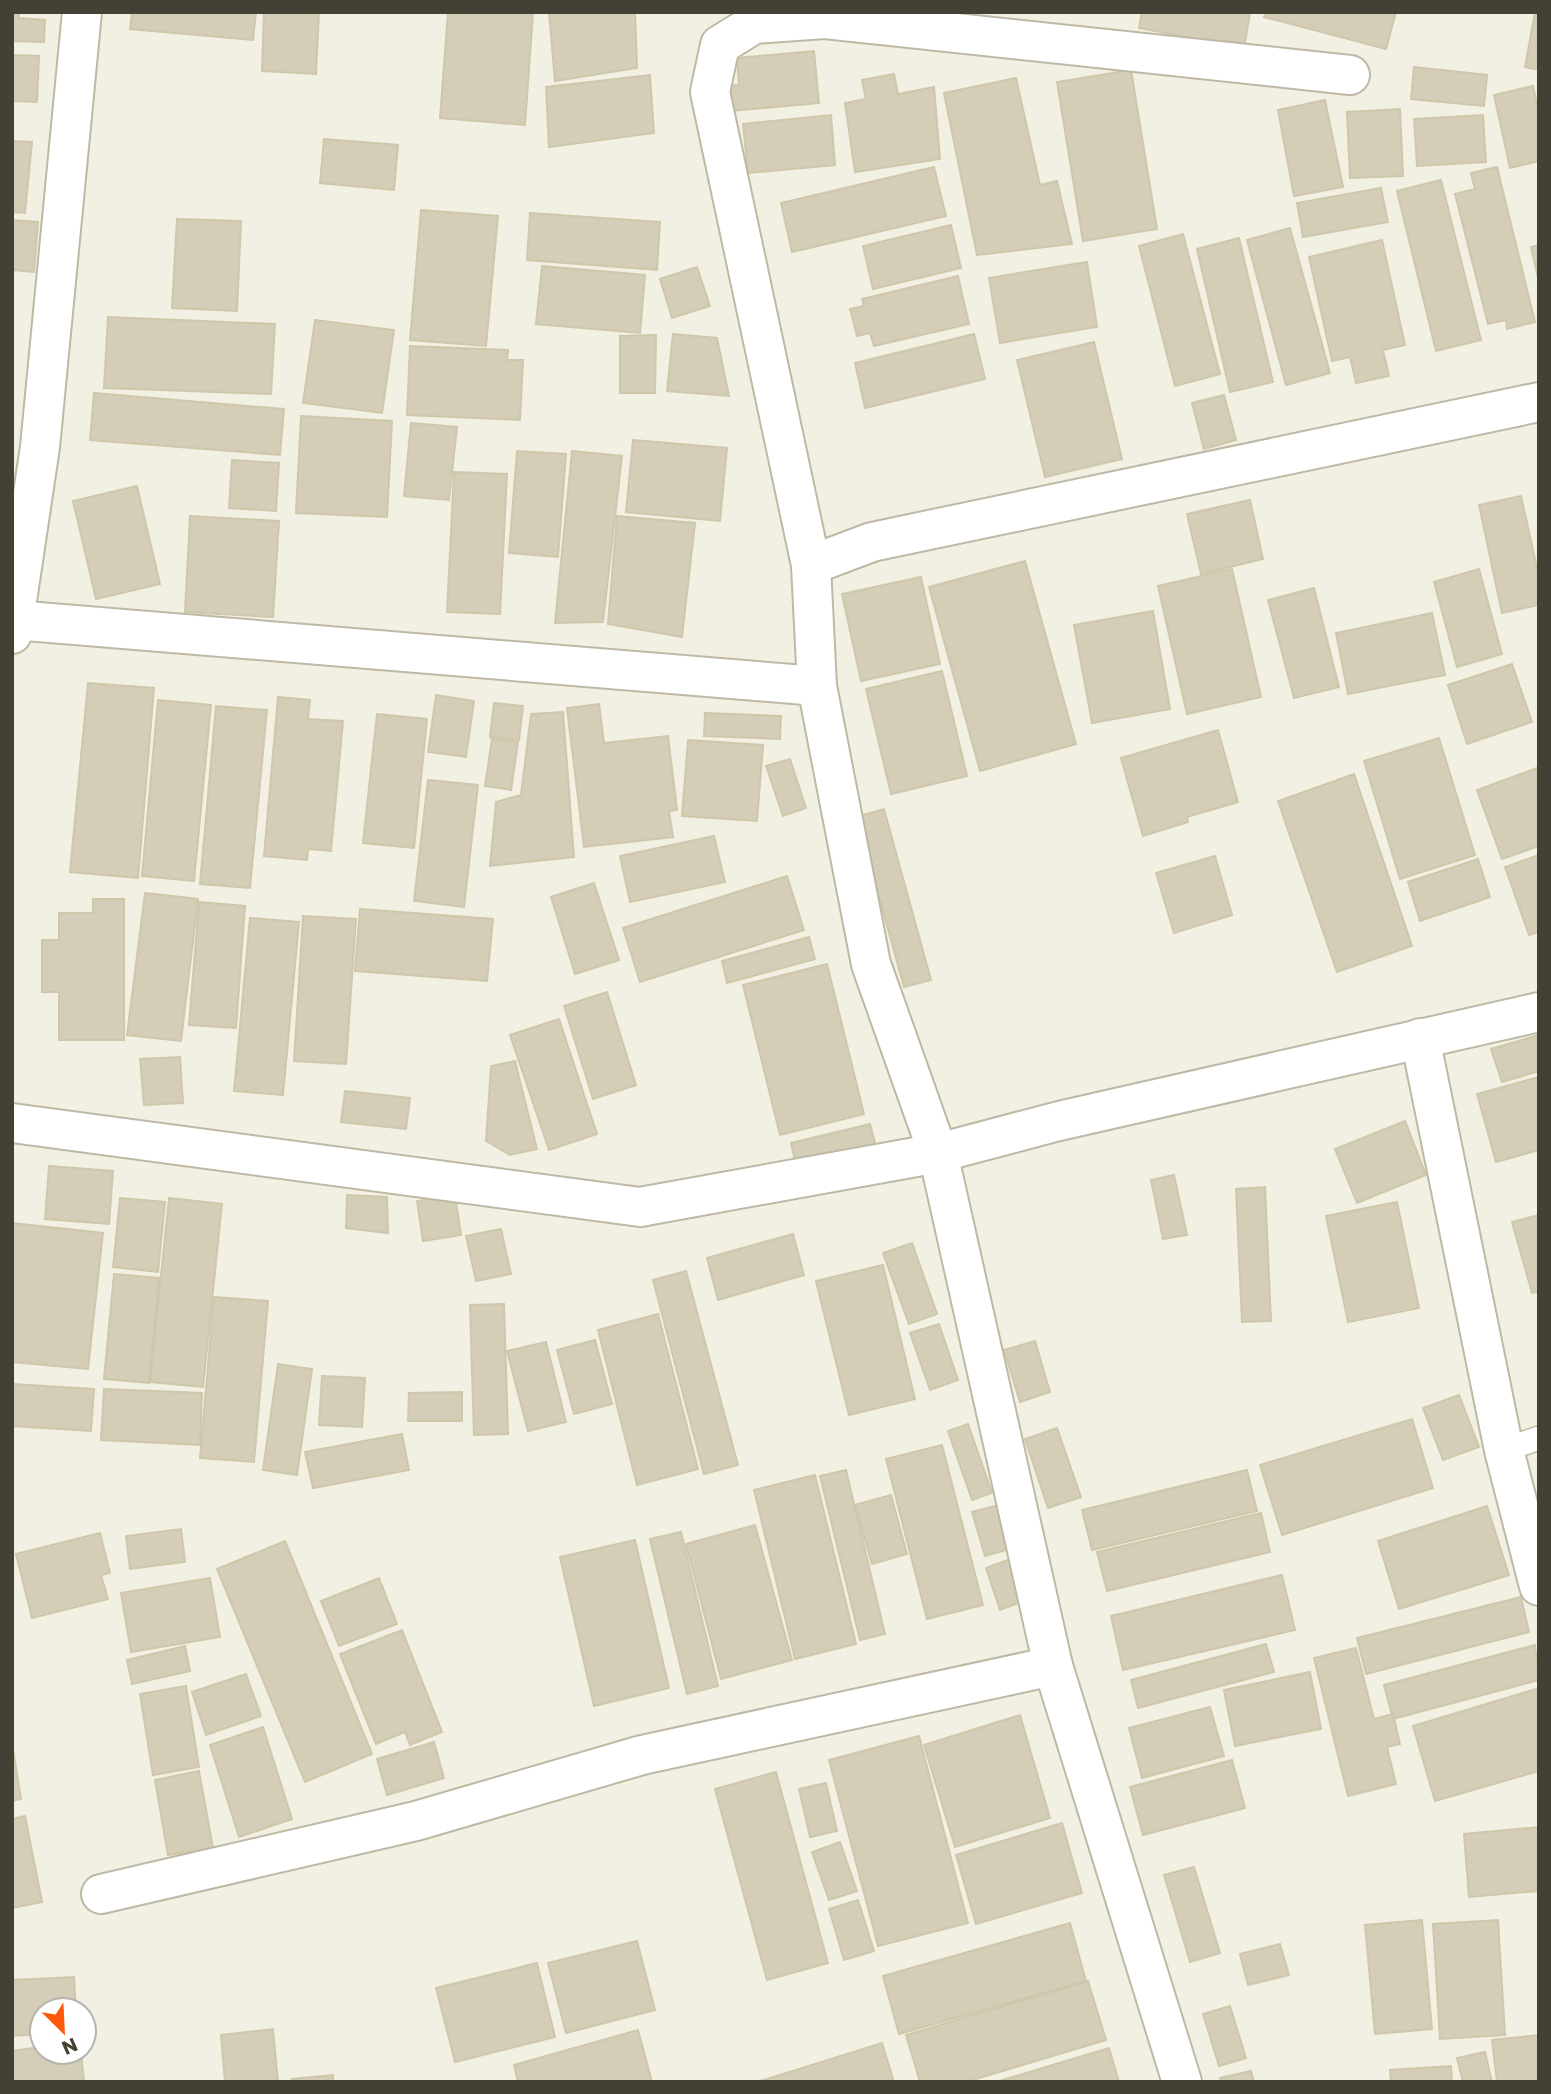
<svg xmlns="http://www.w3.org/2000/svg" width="1551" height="2094" font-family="Poppins,sans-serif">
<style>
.building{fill:#d4cdb7;stroke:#cfc7aa;stroke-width:2}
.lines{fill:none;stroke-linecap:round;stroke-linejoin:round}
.lane-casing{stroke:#beb9a5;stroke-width:26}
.street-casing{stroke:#beb9a5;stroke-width:42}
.lane{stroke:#fff;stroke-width:23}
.street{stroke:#fff;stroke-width:38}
</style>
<rect width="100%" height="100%" fill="#f2f0e2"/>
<g class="building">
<polygon points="12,12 19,12 19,18 45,20 44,42 12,41"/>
<polygon points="132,12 256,12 253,40 130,29"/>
<polygon points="264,12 319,12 316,74 262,71"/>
<polygon points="448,12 533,12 525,125 440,118"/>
<polygon points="549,12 635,12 637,68 555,81"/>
<polygon points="1142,12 1250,13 1244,48 1139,28"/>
<polygon points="1266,12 1396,12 1386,49 1264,17"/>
<polygon points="1535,12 1539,12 1539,70 1525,67"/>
<polygon points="814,51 819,103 730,111 727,86 739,85 737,58"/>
<polygon points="12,55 39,56 37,102 12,101"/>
<polygon points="1414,67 1487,75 1484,106 1411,99"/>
<polygon points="1131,70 1157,229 1083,241 1057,82"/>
<polygon points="894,74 898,94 934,87 940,159 855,172 845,103 866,99 862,80"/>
<polygon points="650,75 654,133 549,147 546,87"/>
<polygon points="1016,78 1040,185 1057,181 1072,244 977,255 944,93"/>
<polygon points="1533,86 1539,113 1539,161 1510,168 1494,95"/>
<polygon points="1325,100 1343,187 1294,196 1278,110"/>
<polygon points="1400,109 1403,176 1350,178 1347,112"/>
<polygon points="831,115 835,165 748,173 743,124"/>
<polygon points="1483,115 1486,162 1417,166 1414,119"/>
<polygon points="324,139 398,145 394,190 320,183"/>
<polygon points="12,141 32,142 25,213 12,212"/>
<polygon points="934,167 946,216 792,252 781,203"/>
<polygon points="1497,167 1535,322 1507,329 1506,320 1488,324 1455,194 1475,189 1471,173"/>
<polygon points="1441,180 1481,340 1436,351 1397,191"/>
<polygon points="1381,188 1388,222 1303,237 1297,203"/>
<polygon points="421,210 498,216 486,346 410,340"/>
<polygon points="530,213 660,222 657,270 527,260"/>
<polygon points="177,219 241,221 237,311 172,308"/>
<polygon points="12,220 38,222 34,272 12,270"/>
<polygon points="951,225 961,268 873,289 863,246"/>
<polygon points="1290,228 1330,373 1286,385 1247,240"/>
<polygon points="1183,234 1220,374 1175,386 1139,246"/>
<polygon points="1239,238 1273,382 1230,392 1197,249"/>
<polygon points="1382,240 1405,345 1383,350 1389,376 1356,383 1350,357 1332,361 1309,257"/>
<polygon points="1539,245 1539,282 1531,247"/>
<polygon points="1087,262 1097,327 1000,343 989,278"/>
<polygon points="542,266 645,275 640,333 536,324"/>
<polygon points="697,267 710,306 672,318 660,279"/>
<polygon points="958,276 969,324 874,346 870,333 857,336 850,309 864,306 862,299"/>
<polygon points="108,317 275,324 271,394 104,388"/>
<polygon points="315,320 394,330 382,413 303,403"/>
<polygon points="673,334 717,338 729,396 667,391"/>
<polygon points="974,334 985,379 865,408 855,363"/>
<polygon points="656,335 655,393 620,393 620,336"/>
<polygon points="1094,342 1122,459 1045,477 1017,360"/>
<polygon points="410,346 508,350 507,360 523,360 520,420 407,415"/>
<polygon points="94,393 284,409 280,455 90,440"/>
<polygon points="1224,395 1236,440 1204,449 1192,403"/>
<polygon points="301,416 392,421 387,517 296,513"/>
<polygon points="411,423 457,427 449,500 404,496"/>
<polygon points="633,440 727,448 720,521 626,512"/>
<polygon points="517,451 566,454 558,557 509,553"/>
<polygon points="572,451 622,456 603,622 555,623"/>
<polygon points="232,460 279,463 276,511 229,508"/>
<polygon points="454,472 507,474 500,614 447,612"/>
<polygon points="137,486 160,584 96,599 73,501"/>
<polygon points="1521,496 1539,577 1539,605 1502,613 1479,505"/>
<polygon points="1250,500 1263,559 1201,574 1187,514"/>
<polygon points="190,516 279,521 273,617 185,612"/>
<polygon points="617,516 695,523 682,637 608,624"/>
<polygon points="1025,561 1076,744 980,771 929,587"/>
<polygon points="1232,569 1261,697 1187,714 1158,586"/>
<polygon points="1479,569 1502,654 1457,667 1434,582"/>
<polygon points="921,577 940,664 861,681 842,594"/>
<polygon points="1314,588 1339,687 1294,698 1268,600"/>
<polygon points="1153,611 1170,709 1092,723 1074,625"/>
<polygon points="1432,613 1445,675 1348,694 1336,633"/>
<polygon points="1512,664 1532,722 1467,744 1448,685"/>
<polygon points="942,671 967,776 891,794 866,689"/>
<polygon points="88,683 154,688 138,878 70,872"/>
<polygon points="436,695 474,701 466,757 428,752"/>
<polygon points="278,697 310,700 308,719 343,721 331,851 308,849 307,860 264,856"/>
<polygon points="158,700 211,705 194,881 142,876"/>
<polygon points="494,703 523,706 519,740 490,737"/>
<polygon points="599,704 604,743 668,736 677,810 669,811 673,837 584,847 567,708"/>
<polygon points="216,706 267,710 250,888 200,884"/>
<polygon points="563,712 574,857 490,866 496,802 521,795 531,714"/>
<polygon points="705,713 781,716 780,739 704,736"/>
<polygon points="377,714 427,719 414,848 363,843"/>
<polygon points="1218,730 1238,802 1187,817 1188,822 1143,836 1121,758"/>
<polygon points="1439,738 1475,855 1400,879 1364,761"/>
<polygon points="492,739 518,742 511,790 485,786"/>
<polygon points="688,740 763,745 757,821 682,816"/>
<polygon points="790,759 806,808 783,816 766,766"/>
<polygon points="1537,768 1539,846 1502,859 1477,790"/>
<polygon points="1354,774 1412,946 1337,972 1278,801"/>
<polygon points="428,780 478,785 464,907 414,901"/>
<polygon points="884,809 931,980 904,987 857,817"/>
<polygon points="714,836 725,882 630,902 620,856"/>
<polygon points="1539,855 1539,932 1529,935 1505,867"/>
<polygon points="1215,856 1232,915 1174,933 1156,873"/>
<polygon points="1478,859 1490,897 1420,921 1408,882"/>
<polygon points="787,876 804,930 640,982 623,928"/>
<polygon points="594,883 619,960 575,974 551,897"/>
<polygon points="145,893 198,899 181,1041 127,1035"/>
<polygon points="93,899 124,899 124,1040 59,1040 59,992 42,992 42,940 59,940 59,913 93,913"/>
<polygon points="199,902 245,906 236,1028 189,1025"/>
<polygon points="360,909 493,919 487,981 355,971"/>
<polygon points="303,916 356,919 346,1064 294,1061"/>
<polygon points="250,918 299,922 283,1095 234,1091"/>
<polygon points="809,937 815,959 727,983 722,961"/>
<polygon points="827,964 864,1114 780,1135 743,985"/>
<polygon points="607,992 636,1085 593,1099 564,1006"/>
<polygon points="559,1019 597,1134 549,1150 510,1035"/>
<polygon points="1539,1035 1539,1071 1502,1082 1491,1049"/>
<polygon points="180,1057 183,1103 144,1105 140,1059"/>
<polygon points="515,1061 537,1149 510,1155 486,1141 491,1066"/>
<polygon points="1539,1077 1539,1150 1496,1162 1477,1094"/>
<polygon points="345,1091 410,1098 406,1129 341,1122"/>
<polygon points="1405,1121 1426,1175 1357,1203 1335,1149"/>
<polygon points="870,1124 876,1146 796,1165 791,1143"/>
<polygon points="49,1166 113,1171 109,1224 45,1219"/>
<polygon points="1174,1175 1187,1235 1163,1239 1151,1180"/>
<polygon points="1265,1187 1271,1321 1242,1322 1236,1189"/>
<polygon points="347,1195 387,1197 388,1233 346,1228"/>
<polygon points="455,1195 461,1235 423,1241 417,1201"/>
<polygon points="120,1198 165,1202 158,1272 113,1267"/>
<polygon points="169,1198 222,1204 203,1387 150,1382"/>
<polygon points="1397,1202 1419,1308 1348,1322 1326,1216"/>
<polygon points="1539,1215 1539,1292 1532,1293 1512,1222"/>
<polygon points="12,1223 103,1233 88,1369 12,1362"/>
<polygon points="501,1229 511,1274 476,1281 466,1236"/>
<polygon points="793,1234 804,1275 718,1300 707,1258"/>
<polygon points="912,1243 937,1314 909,1324 883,1253"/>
<polygon points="883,1265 915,1399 849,1415 816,1281"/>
<polygon points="686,1271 738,1465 704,1474 653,1280"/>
<polygon points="114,1274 159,1278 149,1383 104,1379"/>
<polygon points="214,1297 268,1301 254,1462 200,1458"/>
<polygon points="504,1304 508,1434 474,1435 470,1305"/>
<polygon points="658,1314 698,1469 637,1485 598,1330"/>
<polygon points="939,1324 958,1380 930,1390 910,1333"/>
<polygon points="595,1340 612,1404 574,1414 557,1350"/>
<polygon points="1035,1341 1050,1392 1020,1402 1004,1350"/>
<polygon points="546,1342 566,1422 528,1431 507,1351"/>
<polygon points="278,1364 312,1369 297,1475 263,1470"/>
<polygon points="322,1376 365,1378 362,1427 319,1425"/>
<polygon points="13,1384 94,1389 91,1431 12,1426"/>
<polygon points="104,1389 202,1393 200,1445 101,1440"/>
<polygon points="462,1392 462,1421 408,1421 409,1393"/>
<polygon points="1459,1395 1479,1447 1443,1460 1423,1408"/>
<polygon points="1412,1419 1433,1488 1282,1535 1260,1465"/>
<polygon points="968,1424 992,1493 972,1500 948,1431"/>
<polygon points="1057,1428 1081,1497 1048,1508 1025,1439"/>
<polygon points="402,1434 409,1470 313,1488 305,1452"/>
<polygon points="942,1445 983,1605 927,1619 886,1459"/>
<polygon points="846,1470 885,1634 860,1640 820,1476"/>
<polygon points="1247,1470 1257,1511 1092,1550 1082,1510"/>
<polygon points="815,1475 856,1644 795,1659 754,1490"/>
<polygon points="891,1495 907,1554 872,1564 855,1505"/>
<polygon points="1003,1504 1016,1547 985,1556 972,1512"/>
<polygon points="1487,1506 1509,1575 1399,1609 1378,1541"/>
<polygon points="1261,1513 1270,1552 1107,1591 1097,1552"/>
<polygon points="755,1525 792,1660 721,1679 686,1544"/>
<polygon points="181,1529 185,1562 130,1569 126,1536"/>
<polygon points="681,1532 718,1686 687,1694 650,1539"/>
<polygon points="100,1533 110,1573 101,1575 108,1599 32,1618 16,1554"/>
<polygon points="635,1540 669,1688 594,1706 560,1557"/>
<polygon points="285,1541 372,1754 305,1782 217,1569"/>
<polygon points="1010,1559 1024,1601 1000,1610 986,1568"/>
<polygon points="1282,1575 1295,1630 1123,1670 1111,1616"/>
<polygon points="210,1578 220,1637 131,1652 121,1593"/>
<polygon points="379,1578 397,1624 339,1646 321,1601"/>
<polygon points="1521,1597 1529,1632 1366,1674 1357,1638"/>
<polygon points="402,1630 442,1732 410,1745 405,1732 376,1744 340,1654"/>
<polygon points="1266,1644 1274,1672 1138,1708 1131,1680"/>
<polygon points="1535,1645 1539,1680 1393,1719 1384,1685"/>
<polygon points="185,1646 190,1671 132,1684 127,1660"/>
<polygon points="1356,1648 1374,1719 1393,1714 1400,1744 1387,1747 1396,1784 1348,1796 1314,1658"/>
<polygon points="1310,1672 1321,1729 1235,1746 1224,1690"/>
<polygon points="246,1674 261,1716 206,1735 192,1692"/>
<polygon points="186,1686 199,1767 153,1775 140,1694"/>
<polygon points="1539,1688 1539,1771 1435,1801 1413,1726"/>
<polygon points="1210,1707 1224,1756 1142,1778 1129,1728"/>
<polygon points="1020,1715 1050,1818 955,1847 924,1745"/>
<polygon points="263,1727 292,1819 239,1837 210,1745"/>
<polygon points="919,1736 968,1923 878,1946 829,1760"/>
<polygon points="434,1742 444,1778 387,1795 377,1759"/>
<polygon points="12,1743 21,1799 12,1801"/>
<polygon points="1232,1760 1245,1808 1143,1835 1130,1787"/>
<polygon points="199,1771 213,1848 168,1855 155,1780"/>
<polygon points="776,1772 828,1963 767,1980 715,1789"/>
<polygon points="826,1783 837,1831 810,1837 799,1789"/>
<polygon points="25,1816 42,1902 12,1908 12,1819"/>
<polygon points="1062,1823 1082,1893 976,1924 956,1855"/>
<polygon points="1539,1827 1539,1891 1469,1897 1464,1834"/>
<polygon points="840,1842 857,1891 829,1900 812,1852"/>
<polygon points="1194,1867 1220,1953 1190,1962 1164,1875"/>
<polygon points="858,1900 874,1951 844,1960 829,1909"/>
<polygon points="1422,1920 1432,2029 1375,2034 1365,1925"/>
<polygon points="1498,1920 1505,2035 1440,2039 1433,1924"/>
<polygon points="1070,1923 1086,1981 899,2034 883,1976"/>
<polygon points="637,1941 655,2010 566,2033 548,1963"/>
<polygon points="1280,1944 1289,1975 1248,1985 1240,1954"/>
<polygon points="537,1963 555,2037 455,2062 436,1988"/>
<polygon points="74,1977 76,2010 42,2010 42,2034 12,2036 12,1980"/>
<polygon points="1088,1981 1106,2040 966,2082 920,2082 906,2035"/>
<polygon points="1230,2006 1246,2058 1219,2066 1203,2014"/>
<polygon points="273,2029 278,2082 225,2082 221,2035"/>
<polygon points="638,2030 652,2082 518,2082 514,2065"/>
<polygon points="1539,2035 1539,2082 1497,2082 1492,2040"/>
<polygon points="882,2043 894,2082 757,2082"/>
<polygon points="42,2047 42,2052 81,2052 84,2082 12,2082 12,2051"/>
<polygon points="1109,2048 1119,2082 996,2082"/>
<polygon points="1485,2052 1492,2082 1463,2082 1457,2058"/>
<polygon points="1451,2066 1452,2082 1391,2082 1390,2070"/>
<polygon points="1251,2071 1254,2082 1221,2082 1220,2078"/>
<polygon points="333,2075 333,2082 292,2082 292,2079"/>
</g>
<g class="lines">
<defs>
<polyline id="lane" points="1504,1450 1539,1438"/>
<g id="street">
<polyline points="811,565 872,542 1539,402"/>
<polyline points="14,620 817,686"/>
<polyline points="12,634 40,447 82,12"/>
<polyline points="1420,1038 1504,1450 1539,1586"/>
<polyline points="12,1123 640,1207 938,1153 1059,1121 1539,1012"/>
<polyline points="101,1894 416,1821 642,1755 1053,1666"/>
<polyline points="1182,2082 1053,1666 938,1153 871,964 817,686 811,565 710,92 720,45 754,24 825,19 1350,75"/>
</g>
</defs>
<use href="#lane" class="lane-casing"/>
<use href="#street" class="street-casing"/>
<use href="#lane" class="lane"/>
<use href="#street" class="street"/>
</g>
<rect width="1551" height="2094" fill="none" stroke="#444033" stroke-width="28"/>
<g transform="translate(63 2031) rotate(156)"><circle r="33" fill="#ffffff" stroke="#b4b3ad" stroke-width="2"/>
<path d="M0-5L12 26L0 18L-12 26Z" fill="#ff590c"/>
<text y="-10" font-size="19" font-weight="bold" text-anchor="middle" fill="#444033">N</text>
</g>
</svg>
